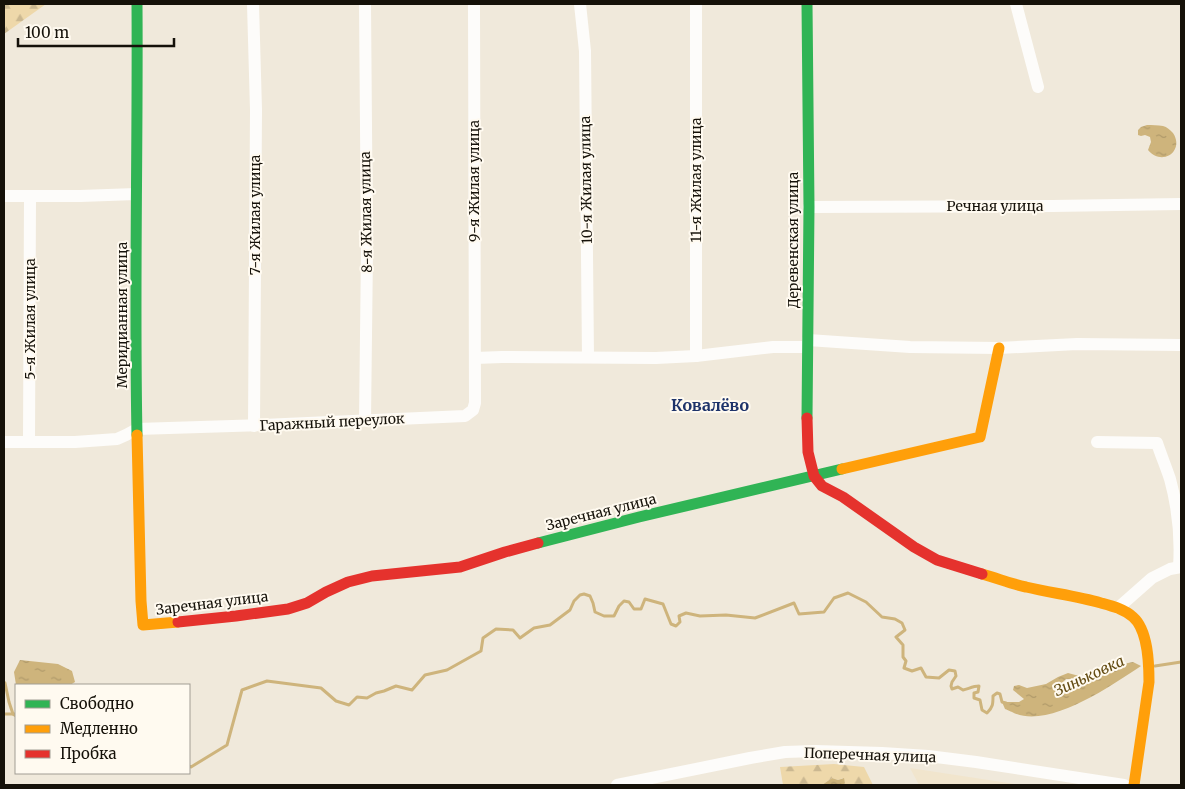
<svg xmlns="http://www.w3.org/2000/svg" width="1185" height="789" font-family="Merriweather,serif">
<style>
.built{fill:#f1e5cd}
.forest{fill:url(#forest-firs)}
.water{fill:url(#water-ripples);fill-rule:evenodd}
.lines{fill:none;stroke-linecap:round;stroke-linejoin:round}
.stream{stroke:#ceb47c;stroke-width:3}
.street{stroke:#fdfcfa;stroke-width:12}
.fast{stroke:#30b455;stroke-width:11}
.slow{stroke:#ff9f0a;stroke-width:11}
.jam{stroke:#e5322d;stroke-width:11}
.labels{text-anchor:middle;stroke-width:4;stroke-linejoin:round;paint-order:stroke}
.street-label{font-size:14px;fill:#151109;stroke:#fffaf0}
.water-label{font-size:15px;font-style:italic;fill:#634b12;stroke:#fffaf0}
.quarter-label{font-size:16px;font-weight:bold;fill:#1e336a;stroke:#fffaf0}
</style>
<defs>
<pattern id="forest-firs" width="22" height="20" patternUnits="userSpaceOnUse" patternTransform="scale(1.25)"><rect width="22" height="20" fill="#eed8aa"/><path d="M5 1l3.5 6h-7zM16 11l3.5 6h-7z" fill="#cbb891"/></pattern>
<pattern id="water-ripples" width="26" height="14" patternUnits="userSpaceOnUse" patternTransform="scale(1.25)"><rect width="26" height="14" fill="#ceb47c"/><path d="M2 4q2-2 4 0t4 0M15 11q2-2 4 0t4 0" fill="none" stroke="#b09a6a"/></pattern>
</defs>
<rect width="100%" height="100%" fill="#f0e9db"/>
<polygon class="built" points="910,768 1022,785 919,785"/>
<g class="forest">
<polygon points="4,4 46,4 4,34"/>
<polygon points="834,764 864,767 873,785 844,785 845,783 843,778 838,780 832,778 822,785 783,785 780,767"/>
</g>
<g class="water">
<path d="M1147,125C1152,125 1158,125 1163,126C1167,127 1170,130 1173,133C1185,151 1162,167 1148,150L1151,142L1150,137L1145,135L1141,136L1138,135V130L1141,127Z"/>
<polygon points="20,660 58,664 72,671 75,682 70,685 16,685 14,672"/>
<path d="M1133,662L1141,666C1112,685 1047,731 1012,712C1011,712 1006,709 1005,709C1004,707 1003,704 1002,702H1019L1024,699L1013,690L1014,686L1019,685L1027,688L1046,684L1058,677L1068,673L1083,677H1099L1112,671L1123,664ZM1066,679H1071L1075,683V688L1072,692H1066L1063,688L1062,683Z"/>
<polygon points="832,778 838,780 844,778 845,783 844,785 822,785"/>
</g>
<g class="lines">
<g class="stream">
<polyline points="1155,666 1181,662"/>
<polyline points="4,682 5,683 9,702 13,714 16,714"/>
<polyline points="4,714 13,714 16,716"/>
<path d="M189,766L191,767L227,745L242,690L267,681L321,688L336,701L349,705L357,697L367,698L376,693L384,691L396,686L412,690L425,675L447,670L481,651L483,638L496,629L513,630L520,638L534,628L550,625L570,610L574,601L580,595L584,594L590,596L593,603L595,612L604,616H614L619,606L624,601L629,602L634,609H641L645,599L663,604L671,624L676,626L680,622L679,616L686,613L700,616L726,615L755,618L794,603L799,614L824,612L834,598L848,593L866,602L882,617L895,619L902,623L905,630L896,637L903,645V657L906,661L904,668L912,671L921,668L926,677L939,678L949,670L955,671L956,676L952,682L951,686L952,689L958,687L963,690C968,689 973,686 979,686L978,692L974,693V698L980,700L982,710L987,713C993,707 993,704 993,696L997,693L1000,694L1002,702L1006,703"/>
</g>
<g class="street">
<polyline points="253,4 256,110 254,426"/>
<polyline points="365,4 367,250 365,420"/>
<polyline points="580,4 585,51 588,357"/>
<polyline points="696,4 696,356"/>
<polyline points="1016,4 1038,87"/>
<polyline points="4,196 80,196 136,194"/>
<polyline points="809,207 1052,206 1181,204"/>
<polyline points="808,340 910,347 999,348 1077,344 1181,345"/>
<polyline points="475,358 502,357 656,358 696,356 773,347 807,347"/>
<polyline points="4,442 75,442 117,439 126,435 137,429 263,425 465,416 473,410 475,403 474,4"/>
<polyline points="29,442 30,196"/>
<path d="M1097,442L1157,443C1161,455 1166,467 1170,479C1178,508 1181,537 1179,567"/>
<polyline points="1118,608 1152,578 1170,569 1181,567"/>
<polyline points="617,785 750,758 785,752 815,751 882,753 928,756 976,762 1124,785"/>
</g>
<g class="fast">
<path d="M137,4C138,148 134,291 137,435"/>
<polyline points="807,4 809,207 807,418"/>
<polyline points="538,543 639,517 842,469"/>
</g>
<g class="slow">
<polyline points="137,435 141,601 143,625 178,622"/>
<polyline points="842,469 980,437 999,348"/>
<path d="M982,574C997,578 1011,584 1026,587C1051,593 1077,596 1101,603C1112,606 1124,609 1133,617C1148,630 1149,663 1149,682L1134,785"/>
</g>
<g class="jam">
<polyline points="807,418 808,452 814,476 822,486 843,497 914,547 937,560 982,574"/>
<polyline points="178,622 236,616 288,609 307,603 326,592 348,582 372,576 460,567 505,552 538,543"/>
</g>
</g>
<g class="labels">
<g class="street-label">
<text transform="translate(586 180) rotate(-91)" y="5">10-я Жилая улица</text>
<text transform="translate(696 180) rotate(-90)" y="5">11-я Жилая улица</text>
<text transform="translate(474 181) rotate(-90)" y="5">9-я Жилая улица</text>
<text x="995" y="211">Речная улица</text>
<text transform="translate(366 212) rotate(-91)" y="5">8-я Жилая улица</text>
<text transform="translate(255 215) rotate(-90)" y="5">7-я Жилая улица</text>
<text transform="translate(793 240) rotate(-90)" y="5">Деревенская улица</text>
<text transform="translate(122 315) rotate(-90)" y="5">Меридианная улица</text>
<text transform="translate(30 319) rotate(-90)" y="5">5-я Жилая улица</text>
<text transform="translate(332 422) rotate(-3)" y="5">Гаражный переулок</text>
<text transform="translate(601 512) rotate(-14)" y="5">Заречная улица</text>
<text transform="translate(212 603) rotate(-7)" y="5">Заречная улица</text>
<text transform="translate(870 755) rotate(2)" y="5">Поперечная улица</text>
</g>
<g class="water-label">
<text transform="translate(1089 676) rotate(-25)" y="5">Зиньковка</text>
</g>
<g class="quarter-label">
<text x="710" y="411">Ковалёво</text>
</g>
</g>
<rect width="1185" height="789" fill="none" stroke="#151109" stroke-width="10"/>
<rect x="15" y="684" width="175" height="90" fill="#fffaf0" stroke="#a19d94"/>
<rect x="25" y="700" width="25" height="8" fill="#30b455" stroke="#a19d94"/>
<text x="60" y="709" font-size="15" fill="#151109">Свободно</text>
<rect x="25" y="725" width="25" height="8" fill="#ff9f0a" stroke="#a19d94"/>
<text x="60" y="734" font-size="15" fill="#151109">Медленно</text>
<rect x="25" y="750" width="25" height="8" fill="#e5322d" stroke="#a19d94"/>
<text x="60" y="759" font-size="15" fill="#151109">Пробка</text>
<path d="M18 38v8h156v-8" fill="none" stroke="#151109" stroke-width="2.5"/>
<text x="25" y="38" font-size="15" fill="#151109" stroke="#fffaf0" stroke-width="4" paint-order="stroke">100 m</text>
</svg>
